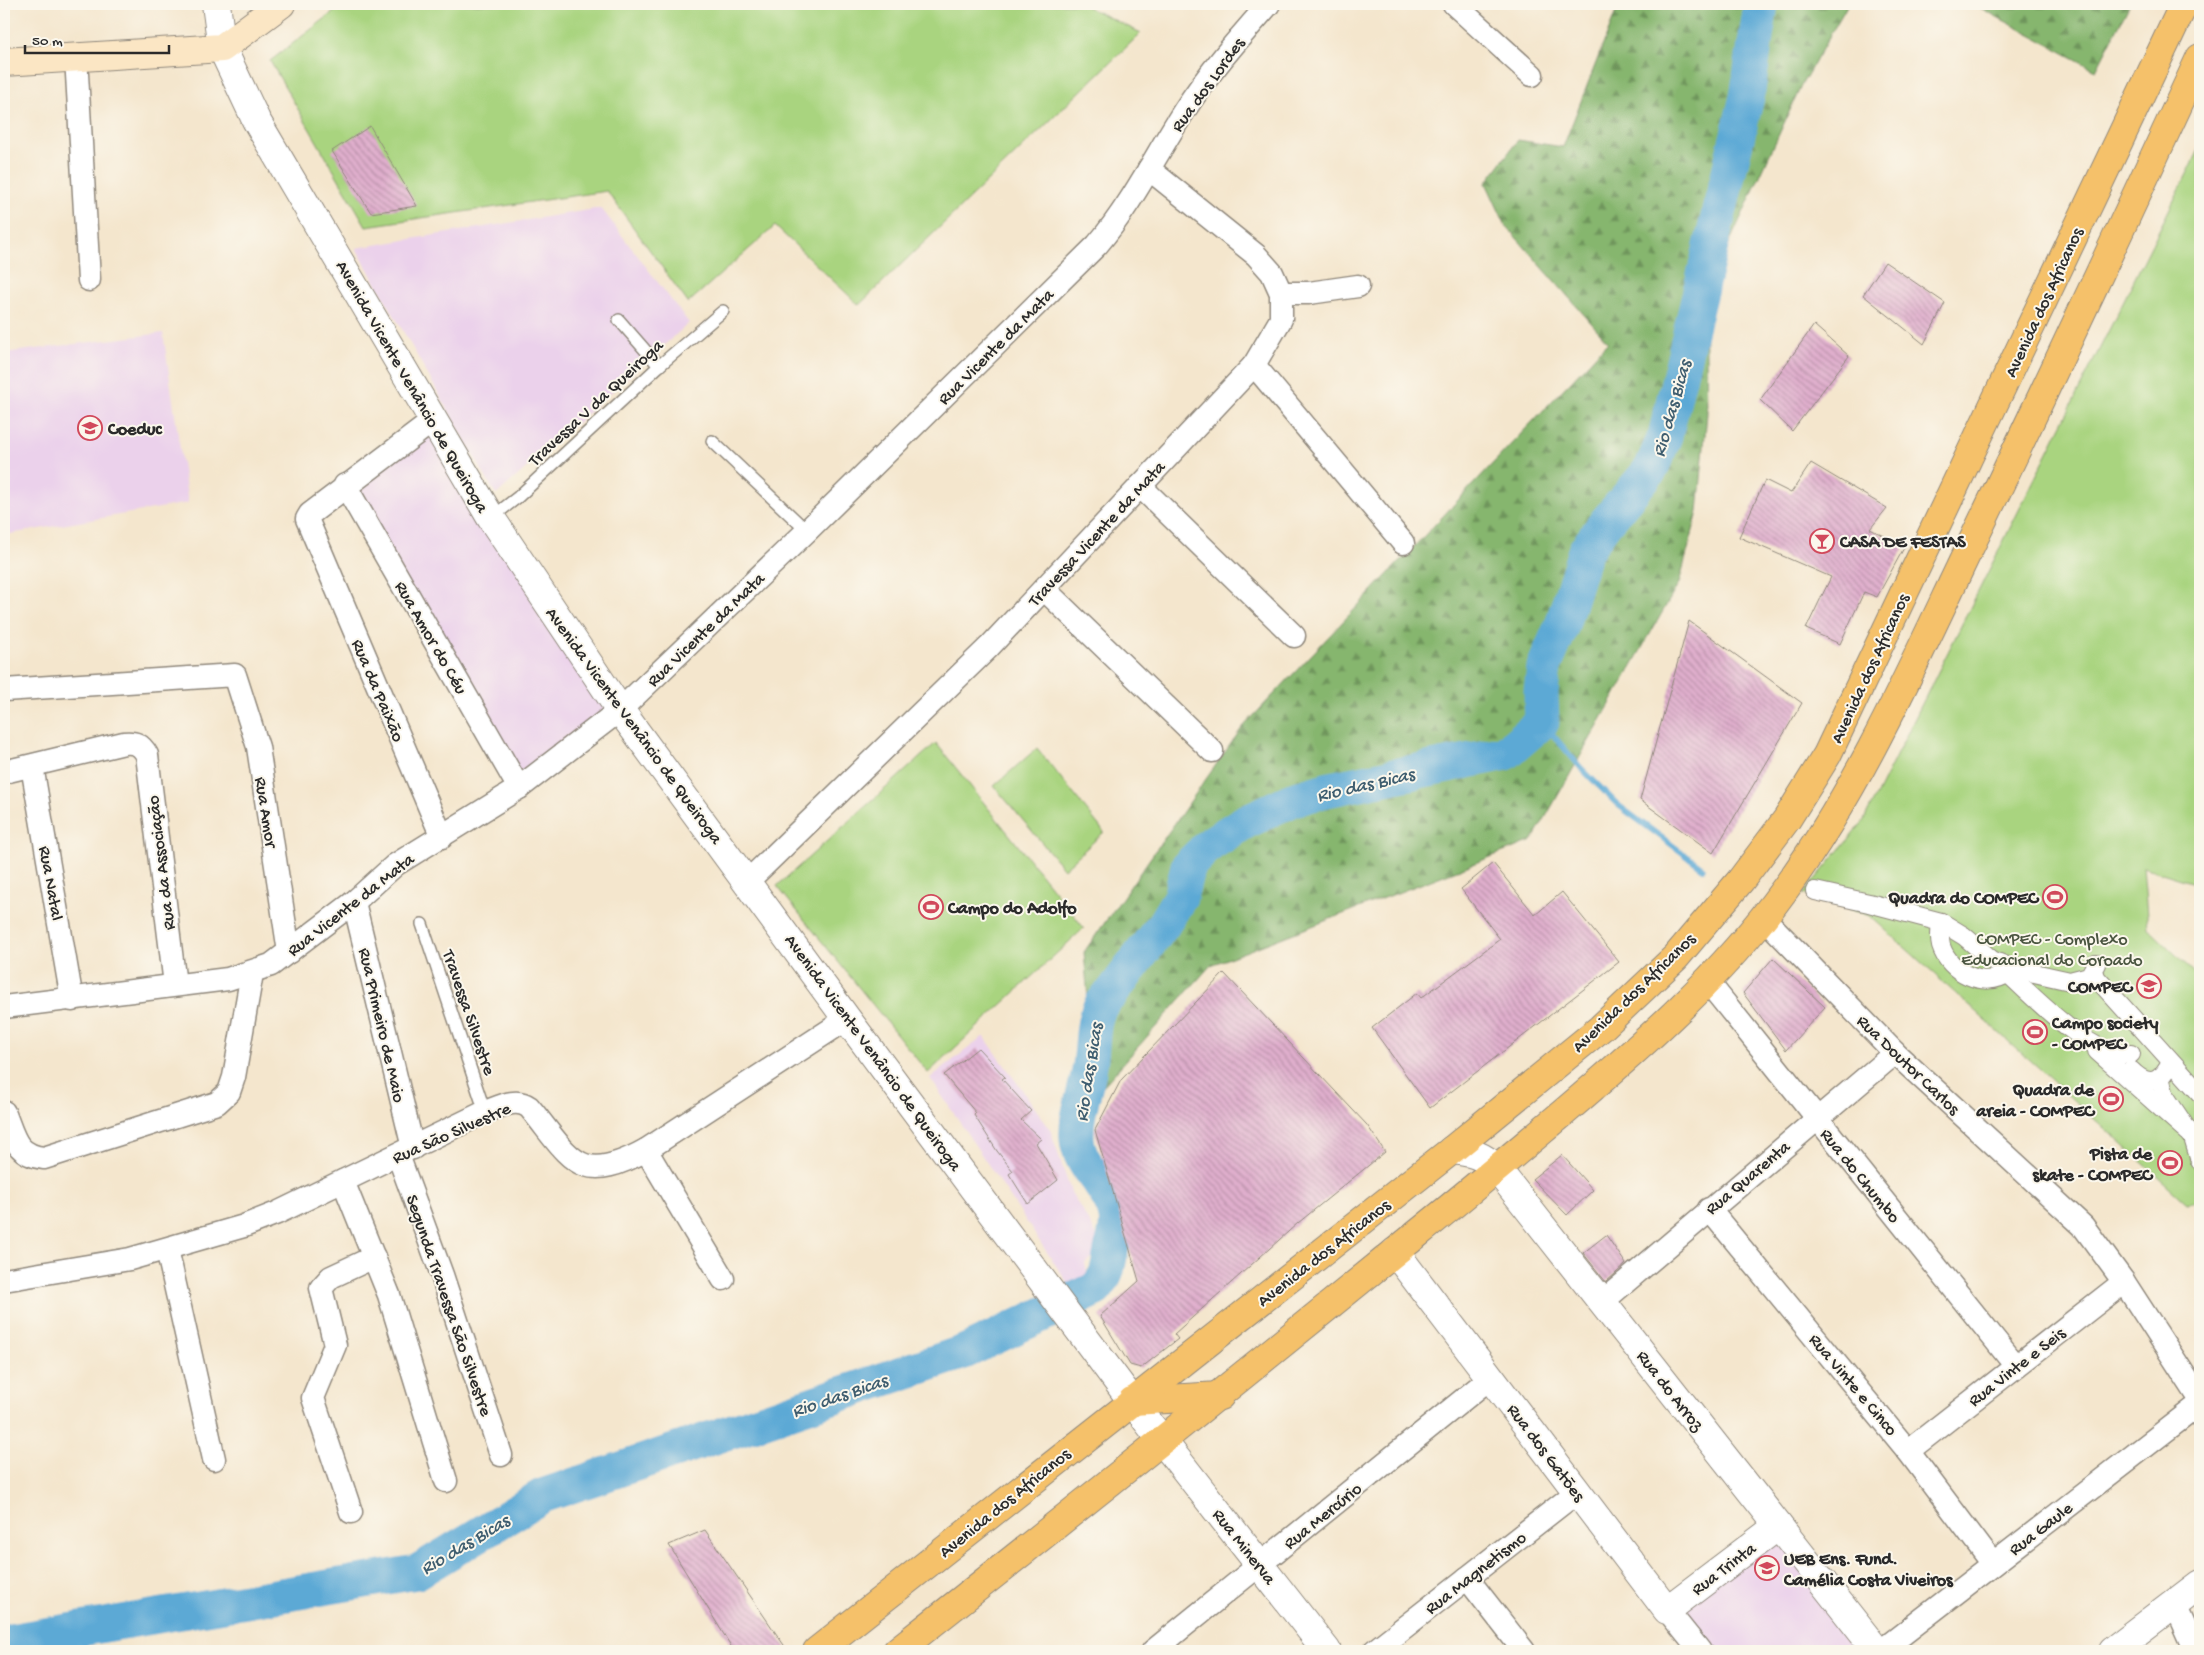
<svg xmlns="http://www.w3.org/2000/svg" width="2204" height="1655" font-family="'Gochi Hand',sans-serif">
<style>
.built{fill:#ebd1eb}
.green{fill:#a9d47f;stroke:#6a8055}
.forest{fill:url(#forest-firs);stroke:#58704c}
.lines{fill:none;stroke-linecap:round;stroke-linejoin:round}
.stream{stroke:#5ba9d5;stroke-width:5.5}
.river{stroke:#5ba9d5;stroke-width:35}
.building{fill:url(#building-back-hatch)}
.service-casing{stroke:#90887c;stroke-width:14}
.pedestrian-casing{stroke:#90887c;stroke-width:20}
.minor-casing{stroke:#90887c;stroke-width:25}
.tertiary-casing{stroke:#90887c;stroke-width:30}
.secondary-casing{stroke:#90887c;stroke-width:30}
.primary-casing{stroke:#90887c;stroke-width:30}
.service{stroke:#fff;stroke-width:11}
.pedestrian{stroke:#fff;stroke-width:18}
.minor{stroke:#fff;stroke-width:22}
.tertiary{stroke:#fff;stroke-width:28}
.secondary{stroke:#fbe6c4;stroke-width:28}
.primary{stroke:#f5c16b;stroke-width:28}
.labels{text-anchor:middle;stroke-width:4;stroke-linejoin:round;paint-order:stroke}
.street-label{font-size:18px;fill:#2b2b2b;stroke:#fbf7ec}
.poi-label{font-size:18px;font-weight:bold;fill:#2b2b2b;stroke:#fbf7ec;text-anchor:start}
.park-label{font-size:18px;fill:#4a5540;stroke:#fbf7ec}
.water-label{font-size:19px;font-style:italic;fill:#3e5d6f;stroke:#fbf7ec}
</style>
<defs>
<pattern id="forest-firs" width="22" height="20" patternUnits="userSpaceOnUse" patternTransform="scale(1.25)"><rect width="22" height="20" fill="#86b66e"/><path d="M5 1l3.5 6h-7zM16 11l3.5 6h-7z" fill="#6e945b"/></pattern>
<pattern id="building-back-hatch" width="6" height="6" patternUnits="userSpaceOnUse" patternTransform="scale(1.25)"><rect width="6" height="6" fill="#e0afcd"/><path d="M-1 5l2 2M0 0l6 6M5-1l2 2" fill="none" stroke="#b68fa7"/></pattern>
</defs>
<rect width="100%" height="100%" fill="#fbf7ec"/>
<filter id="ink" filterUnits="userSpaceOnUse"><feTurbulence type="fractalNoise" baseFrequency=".02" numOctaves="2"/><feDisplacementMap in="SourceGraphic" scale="10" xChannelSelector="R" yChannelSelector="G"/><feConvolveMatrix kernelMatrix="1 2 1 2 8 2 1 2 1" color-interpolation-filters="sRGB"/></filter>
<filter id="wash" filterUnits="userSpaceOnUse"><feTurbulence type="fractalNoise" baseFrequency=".0096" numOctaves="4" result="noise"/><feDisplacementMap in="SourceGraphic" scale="20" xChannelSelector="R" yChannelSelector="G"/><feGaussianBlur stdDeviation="1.12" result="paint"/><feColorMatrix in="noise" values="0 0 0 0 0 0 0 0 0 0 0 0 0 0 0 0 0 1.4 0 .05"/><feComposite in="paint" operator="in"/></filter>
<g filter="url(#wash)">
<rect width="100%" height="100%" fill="#f4e6cd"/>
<g class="built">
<polygon points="601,208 689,323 496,495 356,248"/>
<polygon points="163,333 188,503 4,535 4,353"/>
<polygon points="434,420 620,710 519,788 345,485"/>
<polygon points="984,1036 1050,1129 1071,1192 1100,1241 1099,1252 1085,1263 1088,1277 1073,1291 930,1078"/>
<polygon points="1778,1526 1877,1651 1700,1651 1667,1610"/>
</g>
<g class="green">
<polygon points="344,4 1081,4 1141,33 859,305 775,226 688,303 607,191 366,226 270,61"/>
<polygon points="2200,148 2200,885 2143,867 2148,928 2200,978 2200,1200 2187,1203 1870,916 1803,894 1863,822"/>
<polygon points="936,743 1084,928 928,1073 777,886"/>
<polygon points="1037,748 1104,832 1064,869 994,786"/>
</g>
<g class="forest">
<polygon points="1619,4 1848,4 1802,84 1705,296 1707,413 1698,512 1679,583 1532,841 1211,965 1096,1094 1084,952 1242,728 1608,342 1506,226 1486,183 1518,140 1563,147"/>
<polygon points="1973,4 2130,4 2096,70"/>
</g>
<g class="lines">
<polyline class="stream" points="1542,722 1581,768 1618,805 1703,868"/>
<path class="river" d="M4,1642L417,1572L542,1496L964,1352L1096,1289C1109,1273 1107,1269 1111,1251C1113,1240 1118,1228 1116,1217C1111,1188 1079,1168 1077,1139C1075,1110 1089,1085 1091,1057C1094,1033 1091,1010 1111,994L1163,925L1180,897L1188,866L1210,844L1245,822L1292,800L1326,790L1506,753L1542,722L1541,692L1544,667L1562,625L1585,551L1606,522L1651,469L1665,436L1747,97L1761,4"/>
</g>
<g id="blocks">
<g class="building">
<polygon points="370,126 417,206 371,213 332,151"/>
<polygon points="1885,262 1945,303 1924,344 1863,295"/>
<polygon points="1814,325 1849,356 1792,431 1760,400"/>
<polygon points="1811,463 1887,508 1870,529 1905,546 1877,597 1864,592 1840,644 1806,629 1831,577 1739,537 1765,480 1791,493"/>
<polygon points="1689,621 1802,703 1713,853 1640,800"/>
<polygon points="1493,863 1535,915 1562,892 1619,962 1430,1108 1372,1028 1417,993 1421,998 1500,939 1461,889"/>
<polygon points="1773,958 1825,1007 1786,1050 1743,993"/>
<polygon points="1224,973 1367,1125 1385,1152 1298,1223 1174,1334 1178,1339 1141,1368 1130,1365 1100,1316 1139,1281 1095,1130 1121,1080"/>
<polygon points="978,1048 1005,1077 1002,1079 1031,1111 1021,1120 1041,1139 1036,1143 1058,1180 1028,1204 1009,1174 1013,1171 997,1151 974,1115 976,1113 944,1075"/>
<polygon points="1562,1155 1593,1190 1567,1215 1532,1179"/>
<polygon points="1606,1235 1626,1264 1606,1282 1583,1253"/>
<polygon points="705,1530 788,1651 734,1651 669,1545"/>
</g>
</g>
</g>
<g filter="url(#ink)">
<use href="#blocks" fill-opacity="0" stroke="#90887c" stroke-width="1"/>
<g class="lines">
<defs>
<g id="service">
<polyline points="619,320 659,366"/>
<polyline points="712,441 807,531"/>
<polyline points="491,518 518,497 659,366 723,311"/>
<polyline points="422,924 485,1112"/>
</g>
<g id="pedestrian">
<polyline points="1815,891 1869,903 1941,922 1964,936 1992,960 2012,968 2070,981 2089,976 2096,964"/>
<path d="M1941,922C1940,930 1939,938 1941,946C1949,972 1984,990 2008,973"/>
<path d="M2000,966C2029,992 2091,1060 2131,1054"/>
<polyline points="2092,973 2200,1093"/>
<polyline points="2097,1051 2188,1132"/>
<path d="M2131,1070C2148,1087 2161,1084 2171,1062"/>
<polyline points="2160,1077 2165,1096 2193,1138 2200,1161"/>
</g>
<g id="minor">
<polyline points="1454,4 1532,75"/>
<polyline points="76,57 89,280"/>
<polyline points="1281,293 1309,293 1358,286"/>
<polyline points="1254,365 1403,543"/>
<polyline points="434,420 310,514 307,519 442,837"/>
<polyline points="345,485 519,788"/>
<polyline points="1140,486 1294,636"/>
<polyline points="1044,589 1212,751"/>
<polyline points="4,690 235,675 258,747 289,952"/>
<polyline points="32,766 72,1000"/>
<path d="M4,772L124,743C135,742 141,744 147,755L175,985"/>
<polyline points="748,881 989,647 1254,365 1281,319 1281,293 1272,273 1256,255 1149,169"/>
<polyline points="354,902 413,1148"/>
<polyline points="1763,917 1895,1053 2083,1226 2124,1282 2200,1399"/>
<polyline points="1708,982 2016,1366"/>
<path d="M4,1007L228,979L271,965L354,902L395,865L519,788L620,710L807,531L1097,245C1132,204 1155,156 1184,111C1209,72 1239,38 1269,4"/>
<path d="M4,1112C14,1136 15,1155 44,1158L217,1103L229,1092L234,1077L252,973"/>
<polyline points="646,1150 723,1279"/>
<polyline points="398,1155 442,1275 501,1455"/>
<polyline points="343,1181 389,1295 446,1481"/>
<polyline points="1709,1209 1908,1451 1993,1564"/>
<polyline points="167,1249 214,1459"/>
<path d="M4,1280L130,1259L244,1226L277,1213L485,1112C499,1107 516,1097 529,1107C571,1157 577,1188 646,1150L847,1019"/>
<polyline points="1602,1302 1895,1053"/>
<polyline points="1908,1451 2124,1282"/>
<polyline points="351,1512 313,1398 335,1345 321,1288 331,1277 374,1257"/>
<polyline points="1467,1578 1524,1651"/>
<polyline points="2174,1604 2195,1651"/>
<polyline points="1667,1610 1700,1651"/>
<polyline points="1153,1651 1490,1378"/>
<polyline points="1374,1651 1577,1492"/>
<polyline points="1881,1651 2200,1404"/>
</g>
<g id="tertiary">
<polyline points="216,4 222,48 256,120 491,518 620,710 847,1019 1147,1421 1327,1651"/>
<path d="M1452,1150C1471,1152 1483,1155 1497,1169L1877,1651"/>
<polyline points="1395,1252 1667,1610 1778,1526"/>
<polyline points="2112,1651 2200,1584"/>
</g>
<polyline id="secondary" points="4,62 222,48 281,4"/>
<g id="primary">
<polyline points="1132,1401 1220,1396"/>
<polyline points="817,1651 1452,1150 1601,1028 1676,957 1741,880 1787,819 1827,755 2184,4"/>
<path d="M897,1651C1071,1514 1244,1375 1416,1235C1466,1195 1514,1154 1563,1113C1643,1045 1723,975 1785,889C1860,786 1911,670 1966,555C2046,390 2123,224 2200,58"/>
</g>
</defs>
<use href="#service" class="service-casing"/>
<use href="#pedestrian" class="pedestrian-casing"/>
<use href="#minor" class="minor-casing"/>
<use href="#tertiary" class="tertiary-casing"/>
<use href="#secondary" class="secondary-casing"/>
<use href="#primary" class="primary-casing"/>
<use href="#service" class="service"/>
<use href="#pedestrian" class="pedestrian"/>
<use href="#minor" class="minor"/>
<use href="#tertiary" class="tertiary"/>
<use href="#secondary" class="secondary"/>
<use href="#primary" class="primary"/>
</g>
</g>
<defs>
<symbol id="school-ring" viewBox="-11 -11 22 22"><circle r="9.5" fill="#fbf7ec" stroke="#d1495b" stroke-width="1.5"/><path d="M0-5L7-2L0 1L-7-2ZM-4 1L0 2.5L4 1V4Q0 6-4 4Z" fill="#d1495b"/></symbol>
<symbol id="bar-ring" viewBox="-11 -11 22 22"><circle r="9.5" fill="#fbf7ec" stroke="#d1495b" stroke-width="1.5"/><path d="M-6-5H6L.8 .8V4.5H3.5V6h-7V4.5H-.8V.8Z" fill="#d1495b"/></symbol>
<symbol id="stadium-ring" viewBox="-11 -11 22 22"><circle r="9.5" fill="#fbf7ec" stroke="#d1495b" stroke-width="1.5"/><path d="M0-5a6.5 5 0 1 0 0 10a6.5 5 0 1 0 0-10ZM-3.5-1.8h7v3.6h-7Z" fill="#d1495b"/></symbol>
</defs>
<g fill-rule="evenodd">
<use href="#school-ring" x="76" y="414" width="28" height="28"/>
<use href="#bar-ring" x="1808" y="527" width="28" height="28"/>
<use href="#stadium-ring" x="2041" y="883" width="28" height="28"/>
<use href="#stadium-ring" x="917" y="893" width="28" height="28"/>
<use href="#school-ring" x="2135" y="972" width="28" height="28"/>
<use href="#stadium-ring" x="2021" y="1018" width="28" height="28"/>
<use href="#stadium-ring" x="2097" y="1085" width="28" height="28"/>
<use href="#stadium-ring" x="2156" y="1149" width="28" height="28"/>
<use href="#school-ring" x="1753" y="1554" width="28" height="28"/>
</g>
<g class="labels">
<g class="street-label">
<text transform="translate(1207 84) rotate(-54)" y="6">Rua dos Lordes</text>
<text transform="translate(2043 302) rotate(-65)" y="6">Avenida dos Africanos</text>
<text transform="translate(995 346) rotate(-45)" y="6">Rua Vicente da Mata</text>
<text transform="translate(413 386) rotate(60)" y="6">Avenida Vicente Venâncio de Queiroga</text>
<text transform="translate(595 402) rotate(-43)" y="6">Travessa V da Queiroga</text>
<text transform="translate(1096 533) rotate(-47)" y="6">Travessa Vicente da Mata</text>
<text transform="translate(705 629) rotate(-44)" y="6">Rua Vicente da Mata</text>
<text transform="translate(432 637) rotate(60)" y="6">Rua Amor do Céu</text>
<text transform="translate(1869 668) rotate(-65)" y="6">Avenida dos Africanos</text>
<text transform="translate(379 690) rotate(67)" y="6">Rua da Paixão</text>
<text transform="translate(635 725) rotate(54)" y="6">Avenida Vicente Venâncio de Queiroga</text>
<text transform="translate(267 812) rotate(81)" y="6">Rua Amor</text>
<text transform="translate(160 863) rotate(-97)" y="6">Rua da Associação</text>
<text transform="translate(52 883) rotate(80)" y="6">Rua Natal</text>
<text transform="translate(350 904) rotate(-38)" y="6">Rua Vicente da Mata</text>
<text transform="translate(1633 992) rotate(-44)" y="6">Avenida dos Africanos</text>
<text transform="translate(470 1012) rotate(71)" y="6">Travessa Silvestre</text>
<text transform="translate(383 1025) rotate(77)" y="6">Rua Primeiro de Maio</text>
<text transform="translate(874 1052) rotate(54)" y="6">Avenida Vicente Venâncio de Queiroga</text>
<text transform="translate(1909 1064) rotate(44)" y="6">Rua Doutor Carlos</text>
<text transform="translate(451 1132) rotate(-24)" y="6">Rua São Silvestre</text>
<text transform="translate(1861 1175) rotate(51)" y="6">Rua do Chumbo</text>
<text transform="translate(1747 1177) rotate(-40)" y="6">Rua Quarenta</text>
<text transform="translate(1323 1252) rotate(-38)" y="6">Avenida dos Africanos</text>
<text transform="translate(450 1305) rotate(71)" y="6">Segunda Travessa São Silvestre</text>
<text transform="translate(2016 1366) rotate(-38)" y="6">Rua Vinte e Seis</text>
<text transform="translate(1854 1384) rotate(50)" y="6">Rua Vinte e Cinco</text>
<text transform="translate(1671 1390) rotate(52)" y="6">Rua do Arroz</text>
<text transform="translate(1547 1452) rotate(53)" y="6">Rua dos Gatões</text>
<text transform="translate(1004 1502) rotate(-39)" y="6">Avenida dos Africanos</text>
<text transform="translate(1322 1515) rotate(-39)" y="6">Rua Mercúrio</text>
<text transform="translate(2040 1528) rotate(-38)" y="6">Rua Gaule</text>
<text transform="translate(1245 1546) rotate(52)" y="6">Rua Minerva</text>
<text transform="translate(1723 1568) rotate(-37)" y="6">Rua Trinta</text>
<text transform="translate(1475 1572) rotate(-38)" y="6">Rua Magnetismo</text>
</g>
<g class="poi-label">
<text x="108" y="434">Coeduc</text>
<text x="1840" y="547">CASA DE FESTAS</text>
<text x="2038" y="903" text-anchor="end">Quadra do COMPEC</text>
<text x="948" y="913">Campo do Adolfo</text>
<text x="2132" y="992" text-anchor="end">COMPEC</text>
<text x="2052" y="1028">Campo society<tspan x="2052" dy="21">- COMPEC</tspan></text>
<text x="2094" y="1095" text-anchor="end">Quadra de<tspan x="2094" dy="21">areia - COMPEC</tspan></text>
<text x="2152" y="1159" text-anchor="end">Pista de<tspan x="2152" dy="21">skate - COMPEC</tspan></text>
<text x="1784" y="1564">UEB Ens. Fund.<tspan x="1784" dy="21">Camélia Costa Viveiros</tspan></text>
</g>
<g class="park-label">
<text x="2052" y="944">COMPEC - Complexo<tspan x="2052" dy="21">Educacional do Coroado</tspan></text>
</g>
<g class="water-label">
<text transform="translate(1670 408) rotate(-74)" y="7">Rio das Bicas</text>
<text transform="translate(1365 783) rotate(-13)" y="7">Rio das Bicas</text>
<text transform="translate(1087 1072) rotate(-81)" y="7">Rio das Bicas</text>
<text transform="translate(839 1394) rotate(-19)" y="7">Rio das Bicas</text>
<text transform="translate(464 1543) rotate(-31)" y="7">Rio das Bicas</text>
</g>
</g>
<rect width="2204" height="1655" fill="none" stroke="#fbf7ec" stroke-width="20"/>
<path d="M25 45v8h144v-8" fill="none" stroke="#2b2b2b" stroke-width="2.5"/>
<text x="32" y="45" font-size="15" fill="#2b2b2b" stroke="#fbf7ec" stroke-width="4" paint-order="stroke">50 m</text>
</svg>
